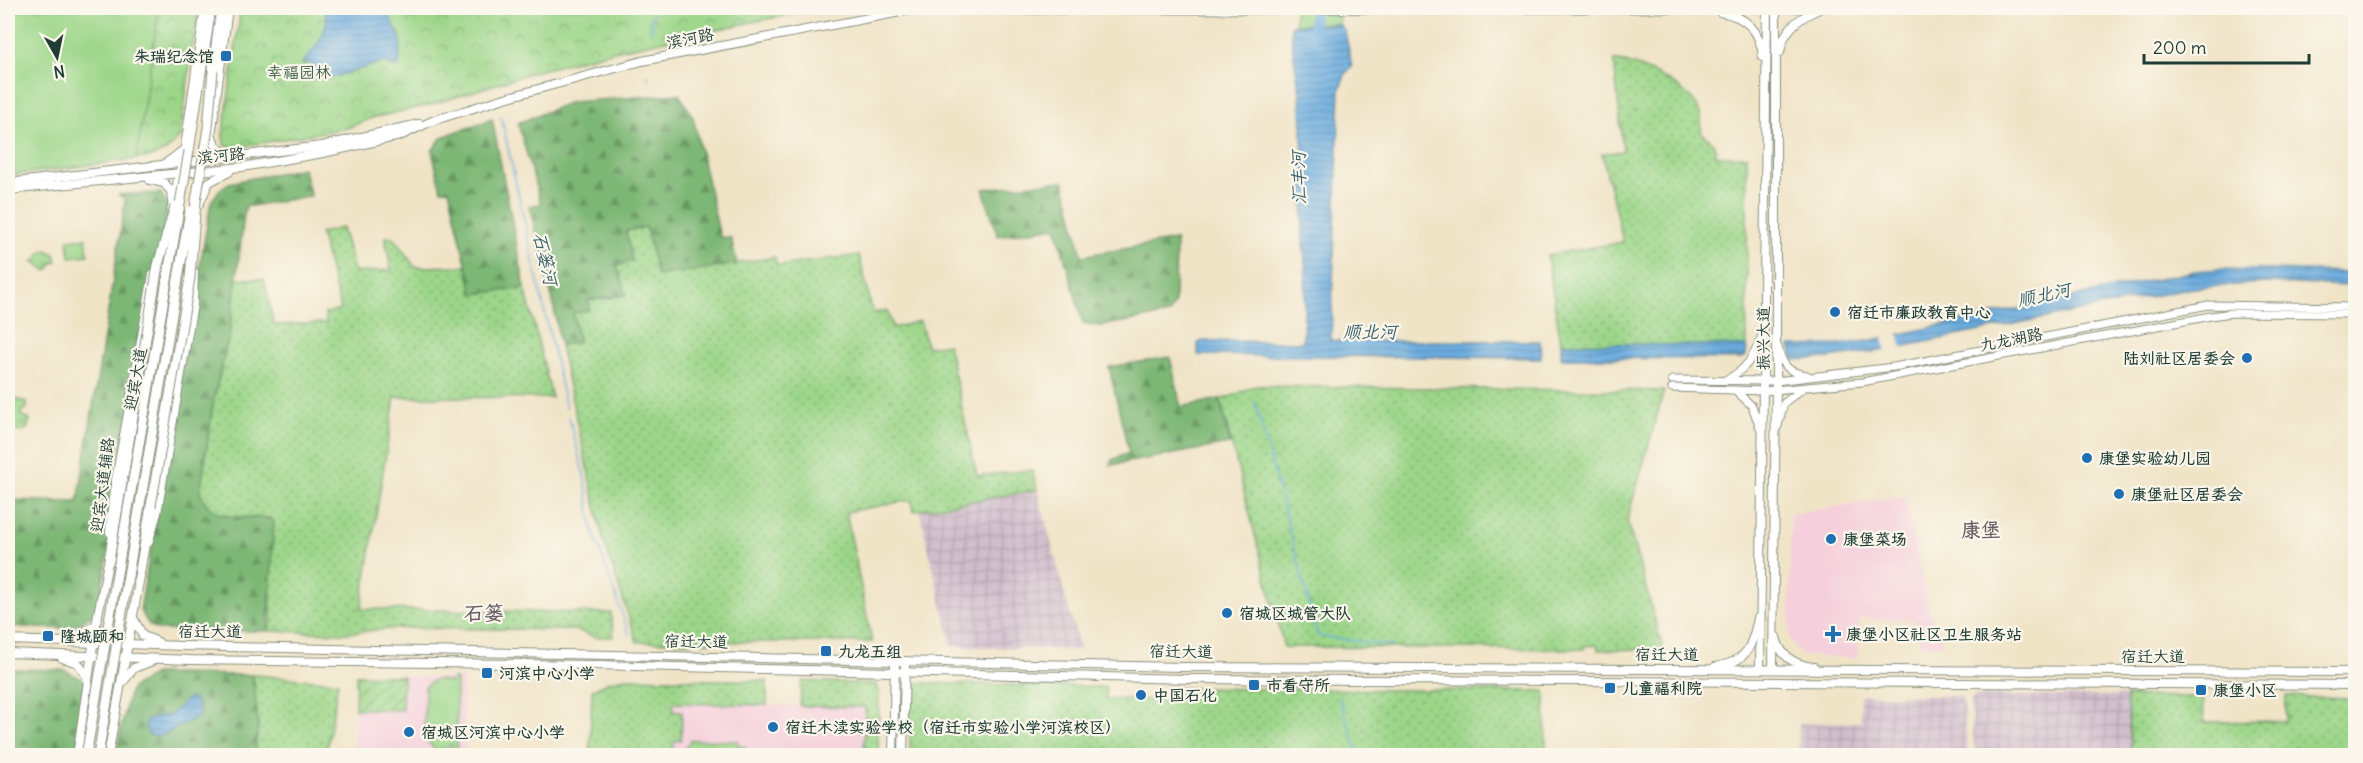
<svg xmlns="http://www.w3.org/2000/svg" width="2363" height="763" font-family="Delius,'LXGW WenKai TC',sans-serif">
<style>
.built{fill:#f5cfdb}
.industrial{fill:url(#industrial-grid)}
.grass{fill:url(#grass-dots);stroke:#5e8a5e;stroke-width:1.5}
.forest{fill:url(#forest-firs);stroke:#4e7a54;stroke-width:1.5}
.wetland{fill:url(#wetland-marsh);stroke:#5e8a5e;stroke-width:1.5}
.park{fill:url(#park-crowns);stroke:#5e8a5e;stroke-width:1.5}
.garden{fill:url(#garden-furrows);stroke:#5e8a5e;stroke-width:1.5}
.pitch{fill:#9cd689;stroke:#5e8a5e;stroke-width:1.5}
.water{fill:url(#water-rules);stroke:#45748a;stroke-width:1.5}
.pier{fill:#f0e4c7}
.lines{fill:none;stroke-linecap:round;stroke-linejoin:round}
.stream{stroke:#6bacdf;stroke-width:1.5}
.river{stroke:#6bacdf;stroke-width:10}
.tertiary-casing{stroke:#88907e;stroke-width:9}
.secondary-casing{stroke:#88907e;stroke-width:10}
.primary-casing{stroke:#88907e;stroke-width:10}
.trunk-casing{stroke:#88907e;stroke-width:11}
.tertiary{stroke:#fff;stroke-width:7}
.secondary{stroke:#fff;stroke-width:8}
.primary{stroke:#fff;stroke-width:8}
.trunk{stroke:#fff;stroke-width:9}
.trunk-bridge-casing{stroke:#88907e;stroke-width:11;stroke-linecap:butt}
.trunk-bridge{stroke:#fff;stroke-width:9}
.poi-dot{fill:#1f6fb2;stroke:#fbf7ec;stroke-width:2}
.labels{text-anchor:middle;stroke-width:4.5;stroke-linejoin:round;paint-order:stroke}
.street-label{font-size:16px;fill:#1f3d34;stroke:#fbf7ec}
.poi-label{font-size:16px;font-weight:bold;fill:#1f3d34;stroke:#fbf7ec;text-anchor:start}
.park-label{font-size:16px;fill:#385c45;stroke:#fbf7ec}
.water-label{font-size:18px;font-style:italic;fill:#365e67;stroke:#fbf7ec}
.quarter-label{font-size:20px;font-weight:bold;fill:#685e65;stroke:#fbf7ec}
</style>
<defs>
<pattern id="industrial-grid" width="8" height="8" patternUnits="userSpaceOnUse" patternTransform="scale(1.5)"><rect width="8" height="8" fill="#d1bdcc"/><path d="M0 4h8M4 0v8" fill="none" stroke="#b3a3b0"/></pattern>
<pattern id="grass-dots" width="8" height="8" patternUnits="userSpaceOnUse" patternTransform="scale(1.5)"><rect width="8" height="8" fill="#9cd689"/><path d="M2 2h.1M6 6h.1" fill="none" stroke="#7faf71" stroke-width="1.8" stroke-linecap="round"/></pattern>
<pattern id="forest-firs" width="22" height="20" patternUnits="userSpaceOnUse" patternTransform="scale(1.5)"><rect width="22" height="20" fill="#7db775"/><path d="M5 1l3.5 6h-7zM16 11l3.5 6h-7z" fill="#669661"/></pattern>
<pattern id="wetland-marsh" width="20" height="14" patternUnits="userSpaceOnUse" patternTransform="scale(1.5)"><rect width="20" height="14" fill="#9cd689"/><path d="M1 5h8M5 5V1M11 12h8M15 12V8" fill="none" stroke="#7faf71"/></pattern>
<pattern id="park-crowns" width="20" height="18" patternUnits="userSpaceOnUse" patternTransform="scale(1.5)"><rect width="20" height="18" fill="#9cd689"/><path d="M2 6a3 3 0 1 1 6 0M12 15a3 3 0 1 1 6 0" fill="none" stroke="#7faf71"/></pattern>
<pattern id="garden-furrows" width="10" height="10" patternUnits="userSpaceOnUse" patternTransform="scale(1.5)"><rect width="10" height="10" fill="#9cd689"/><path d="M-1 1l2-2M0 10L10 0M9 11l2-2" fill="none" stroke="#7faf71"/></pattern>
<pattern id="water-rules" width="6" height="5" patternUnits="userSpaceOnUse" patternTransform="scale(1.5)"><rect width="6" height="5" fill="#6bacdf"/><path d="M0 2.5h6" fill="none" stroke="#578db6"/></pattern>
</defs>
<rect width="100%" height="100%" fill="#fbf7ec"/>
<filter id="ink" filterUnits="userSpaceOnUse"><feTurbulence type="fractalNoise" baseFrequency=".0167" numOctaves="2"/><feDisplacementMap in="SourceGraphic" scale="12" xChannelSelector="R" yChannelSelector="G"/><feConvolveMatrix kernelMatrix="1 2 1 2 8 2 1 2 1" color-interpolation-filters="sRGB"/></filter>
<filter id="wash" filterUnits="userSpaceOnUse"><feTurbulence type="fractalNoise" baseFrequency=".008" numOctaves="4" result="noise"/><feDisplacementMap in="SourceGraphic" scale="24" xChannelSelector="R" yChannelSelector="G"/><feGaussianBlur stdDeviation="1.35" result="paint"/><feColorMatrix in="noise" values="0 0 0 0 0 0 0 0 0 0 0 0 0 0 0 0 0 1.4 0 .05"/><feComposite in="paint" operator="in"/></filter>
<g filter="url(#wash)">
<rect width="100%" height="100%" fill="#f0e4c7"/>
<g class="built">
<polygon points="1905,496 1929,610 1943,644 1920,645 1915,620 1859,619 1857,658 1805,656 1798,651 1790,639 1790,514"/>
<polygon points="356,675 463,678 465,755 354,756"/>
<polygon points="674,703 865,707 864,755 673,756 673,742 681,740 682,712 673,713"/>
</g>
<g class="industrial">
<polygon points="1037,490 1080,650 952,646 919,509"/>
<polygon points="1860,695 1960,696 1963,702 1968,755 1799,755 1799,723 1861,722"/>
<polygon points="1975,696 2126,696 2132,755 1975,755 1970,701"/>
</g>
<g class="grass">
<path d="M1614,60C1639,64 1691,86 1700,113C1702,118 1701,126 1701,132L1713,143L1717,156H1747V346L1561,343L1547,255L1623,242L1602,154L1623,151Z"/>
<polygon points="646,227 657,276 775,257 777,266 859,255 873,313 887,310 893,328 920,321 927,347 948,344 977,476 1032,470 1037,490 914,511 911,500 846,512 872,642 637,642 603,539 560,345 578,342 573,313 588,300 613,298 616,266 626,231"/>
<path d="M342,228L355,273L391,270L385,237H393L415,267L467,266L473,294L525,288L552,398L395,397L361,609L611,613L614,637H595L576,630L400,628L344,633L268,631L271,623L270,518C240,516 214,524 200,493L214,398L230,331L236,279H264L274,325L326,323L325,313L341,310L320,233Z"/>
<path d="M1259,386L1664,391L1627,520L1664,653H1651L1647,649L1598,650L1597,645L1584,646V649L1284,647L1220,399C1236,398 1244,387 1259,386Z"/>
<polygon points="253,675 338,682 326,755 255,755 258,722"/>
<polygon points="625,678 767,681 767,705 674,703 673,712 682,711 681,740 673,742 673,755 590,755 592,690 607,682"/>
<polygon points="802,681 875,684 879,693 878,755 864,755 865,707 800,706"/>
<polygon points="920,683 1106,687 1106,699 1172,700 1173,688 1545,691 1546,755 910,755 910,693 915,685"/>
<polygon points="2126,696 2203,697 2204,722 2286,721 2286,696 2355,698 2355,755 2132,755"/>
</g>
<g class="forest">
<polygon points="679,94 693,117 720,237 731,238 737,264 657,276 646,227 626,231 632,261 617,266 626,295 588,300 589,310 573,313 578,342 560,345 553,302 529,206 541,204 518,123 571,102"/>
<polygon points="492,119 525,288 473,294 449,189 441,190 432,151 442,137"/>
<path d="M303,168L311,196L245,207L230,331L214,398L200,493C214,524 240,516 270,518L274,522L268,631L159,630L149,625L140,610L211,202L220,189L229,183Z"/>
<polygon points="1064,181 1082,256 1176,240 1175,302 1169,314 1100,326 1083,323 1056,227 998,236 983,189"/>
<path d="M161,193L168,207L99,605C81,638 39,627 8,626V500L78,502L124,210L125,199L119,195Z"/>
<polygon points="1170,357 1181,407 1220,399 1230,444 1111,465 1112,460 1129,453 1109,367"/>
<polygon points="8,669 64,670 86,681 77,755 8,756"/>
<polygon points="154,674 253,675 258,722 255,755 115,756 128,697 132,688"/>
</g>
<rect class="wetland" x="1295" y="8" width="44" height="16"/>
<g class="park">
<polygon points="8,8 198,8 180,137 167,150 151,157 14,175 8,125"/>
<polygon points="241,8 821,8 618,50 530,73 434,104 372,118 347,128 233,148 224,145 223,135"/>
<polygon points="46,250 55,254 57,262 53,263 47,271 33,261 36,261 40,253"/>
<polygon points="15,399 27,402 27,408 20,414 30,420 27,429 19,432 8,424 8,410 14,409"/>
<polygon points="691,740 738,741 738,746 746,747 746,755 679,755"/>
</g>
<polygon class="garden" points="356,675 403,676 402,710 355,709"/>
<g class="pitch">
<polygon points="32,8 159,8 136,159 14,175 8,122 8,11"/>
<polygon points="86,238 88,255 70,257 68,240"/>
<path d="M452,679H456L457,755H453L452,745L443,749L435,750L424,737L425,687C432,679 442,678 451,683Z"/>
</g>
<g class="water">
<path d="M323,8H385L401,39L399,66L393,67L384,62L330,78L313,79L309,73L312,63L310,61L305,65L302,64C313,52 335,24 323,8Z"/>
<path d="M1339,24L1345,31L1352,67L1345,75L1340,89L1331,341H1540L1541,358L1198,355V343L1203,341L1303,342C1303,309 1309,276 1303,244C1303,194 1304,144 1300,94C1297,70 1291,49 1291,25Z"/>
<polygon points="2219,269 2355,272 2355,286 2264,283 2193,288 1886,350 1829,358 1794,360 1790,346 1837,345 1868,341 2195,271"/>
<polygon points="1561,343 1747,346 1746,356 1740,359 1561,358"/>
<path d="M188,698C197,698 201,709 198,717L159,737L149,735L145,727L147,719L171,715Z"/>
</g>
<polygon class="pier" points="1898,332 1902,349 1886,353 1883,337"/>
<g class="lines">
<g class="stream">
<polyline points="651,32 653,8"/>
<polyline points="648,79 648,75"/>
<polyline points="501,116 566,408"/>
<polyline points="1255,402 1318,636 1393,646"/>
<polyline points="569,417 585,479 592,527 629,634"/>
<polyline points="1339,697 1359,756"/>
</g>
<polyline class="river" points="1313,38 1314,8"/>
</g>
</g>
<g filter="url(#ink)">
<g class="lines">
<defs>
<g id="tertiary">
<path d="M1778,347C1782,365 1788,373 1807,375"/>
<polyline points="1672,380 1776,381 1894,367 2208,305 2356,307"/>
<path d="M1725,380C1747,370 1754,356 1762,335"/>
<polyline points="1672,388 1764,391 1862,382 2211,316 2231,313 2356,314"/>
<polyline points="1736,391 1752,406 1761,431"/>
<polyline points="1778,426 1784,403 1801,390"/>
</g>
<g id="secondary">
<path d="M1720,12C1746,16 1761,31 1763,57"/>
<path d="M1780,52C1783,30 1798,18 1817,10"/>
<path d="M211,131C213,145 220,154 234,155"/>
<polyline points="165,164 185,149"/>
<polyline points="150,180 164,183 171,191 172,202"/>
<polyline points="8,183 322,146 419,124"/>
<polyline points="8,190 242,167 323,153 400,136 432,121 505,98 642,61 911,10 1822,8"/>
<polyline points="199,204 209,182 229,172"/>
<path d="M1776,637C1780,657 1795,665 1814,667"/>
<path d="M1715,667C1747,662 1752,647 1758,618"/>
<polyline points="1760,669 1767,8"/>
<polyline points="1773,669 1776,381 1776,8"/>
<polyline points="893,756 895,661"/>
<polyline points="903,756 905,661"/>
</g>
<g id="primary">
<polyline points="212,129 228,8"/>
<polyline points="171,211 184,154 205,8"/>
<polyline points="110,532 113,496 153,275"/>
<polyline points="148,543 157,513 193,304 194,272"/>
<polyline points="133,618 143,636 158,642"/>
<polyline points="66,639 79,635 96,625"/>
<polyline points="8,640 184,646 1181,667 2356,672"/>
<polyline points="8,653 191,660 593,665 1189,679 2356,685"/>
<polyline points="62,658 78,663 88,678"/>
<polyline points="123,682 134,668 152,661"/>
<polyline points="77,756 96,625 109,557"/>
<polyline points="108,756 140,576"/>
</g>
<g id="trunk">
<polyline points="212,75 221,8"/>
<polyline points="189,151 211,8"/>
<polyline points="109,561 134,411"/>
<polyline points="128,576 179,273"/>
<polyline points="138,582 151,506"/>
</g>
</defs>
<use href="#tertiary" class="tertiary-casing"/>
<use href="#secondary" class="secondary-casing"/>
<use href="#primary" class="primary-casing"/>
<use href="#trunk" class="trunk-casing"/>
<use href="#tertiary" class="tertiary"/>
<use href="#secondary" class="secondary"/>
<use href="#primary" class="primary"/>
<use href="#trunk" class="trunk"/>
<defs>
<g id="trunk-bridge">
<polyline points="179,273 190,211"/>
<polyline points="134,411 158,265 175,206"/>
<polyline points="151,506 190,278 196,201 208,128 213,70"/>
<polyline points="86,756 189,151"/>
<polyline points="98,756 128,576"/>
</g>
</defs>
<use href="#trunk-bridge" class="trunk-bridge-casing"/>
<use href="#trunk-bridge" class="trunk-bridge"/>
</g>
</g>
<g class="poi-dot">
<rect x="220" y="50" width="12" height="12" rx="3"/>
<circle cx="1835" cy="312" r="6"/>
<circle cx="2247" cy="358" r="6"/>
<circle cx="2087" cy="458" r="6"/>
<circle cx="2119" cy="494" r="6"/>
<circle cx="1831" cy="539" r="6"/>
<circle cx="1227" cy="613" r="6"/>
<path d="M1830 625h6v6h6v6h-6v6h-6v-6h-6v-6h6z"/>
<rect x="42" y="630" width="12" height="12" rx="3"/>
<rect x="820" y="645" width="12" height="12" rx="3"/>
<rect x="481" y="667" width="12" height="12" rx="3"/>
<rect x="1248" y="679" width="12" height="12" rx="3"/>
<rect x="1604" y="682" width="12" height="12" rx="3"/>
<rect x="2195" y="684" width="12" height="12" rx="3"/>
<circle cx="1141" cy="695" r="6"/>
<circle cx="773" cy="727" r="6"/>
<circle cx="409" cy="732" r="6"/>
</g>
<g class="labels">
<g class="street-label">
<text transform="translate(690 38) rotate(-11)" y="6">滨河路</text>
<text transform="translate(221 155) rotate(-6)" y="6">滨河路</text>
<text transform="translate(1763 338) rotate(-90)" y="6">振兴大道</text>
<text transform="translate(2011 339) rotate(-11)" y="6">九龙湖路</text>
<text transform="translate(135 379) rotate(-80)" y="6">迎宾大道</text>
<text transform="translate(102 485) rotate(-83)" y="6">迎宾大道辅路</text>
<text x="210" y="637">宿迁大道</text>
<text transform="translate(696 641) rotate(1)" y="6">宿迁大道</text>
<text transform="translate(1181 651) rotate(1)" y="6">宿迁大道</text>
<text x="1667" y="660">宿迁大道</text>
<text x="2153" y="662">宿迁大道</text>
</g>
<g class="poi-label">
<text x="214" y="62" text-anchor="end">朱瑞纪念馆</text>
<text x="1847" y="318">宿迁市廉政教育中心</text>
<text x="2235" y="364" text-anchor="end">陆刘社区居委会</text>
<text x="2099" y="464">康堡实验幼儿园</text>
<text x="2131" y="500">康堡社区居委会</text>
<text x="1843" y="545">康堡菜场</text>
<text x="1239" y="619">宿城区城管大队</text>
<text x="1846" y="640">康堡小区社区卫生服务站</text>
<text x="60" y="642">隆城颐和</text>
<text x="838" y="657">九龙五组</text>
<text x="499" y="679">河滨中心小学</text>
<text x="1266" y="691">市看守所</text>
<text x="1622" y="694">儿童福利院</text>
<text x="2213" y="696">康堡小区</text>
<text x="1153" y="701">中国石化</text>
<text x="785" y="733">宿迁木渎实验学校（宿迁市实验小学河滨校区）</text>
<text x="421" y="738">宿城区河滨中心小学</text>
</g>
<g class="park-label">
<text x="299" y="78">幸福园林</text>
</g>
<g class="water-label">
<text transform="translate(1299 178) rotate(-91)" y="6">汇丰河</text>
<text transform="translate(545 259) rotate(77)" y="6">石篓河</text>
<text transform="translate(2044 295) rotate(-12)" y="6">顺北河</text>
<text x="1370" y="338">顺北河</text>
</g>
<g class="quarter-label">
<text x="1981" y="537">康堡</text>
<text x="484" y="620">石篓</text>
</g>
</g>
<rect width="2363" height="763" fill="none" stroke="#fbf7ec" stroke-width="30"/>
<g transform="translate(57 57) rotate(171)" stroke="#fbf7ec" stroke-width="4.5" paint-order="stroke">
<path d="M0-4.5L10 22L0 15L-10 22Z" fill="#1f3d34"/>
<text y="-9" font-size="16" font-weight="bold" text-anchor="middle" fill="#1f3d34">N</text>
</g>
<path d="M2144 54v9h165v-9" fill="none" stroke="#1f3d34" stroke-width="3"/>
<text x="2153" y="54" font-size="18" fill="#1f3d34" stroke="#fbf7ec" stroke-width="4.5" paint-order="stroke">200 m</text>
</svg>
